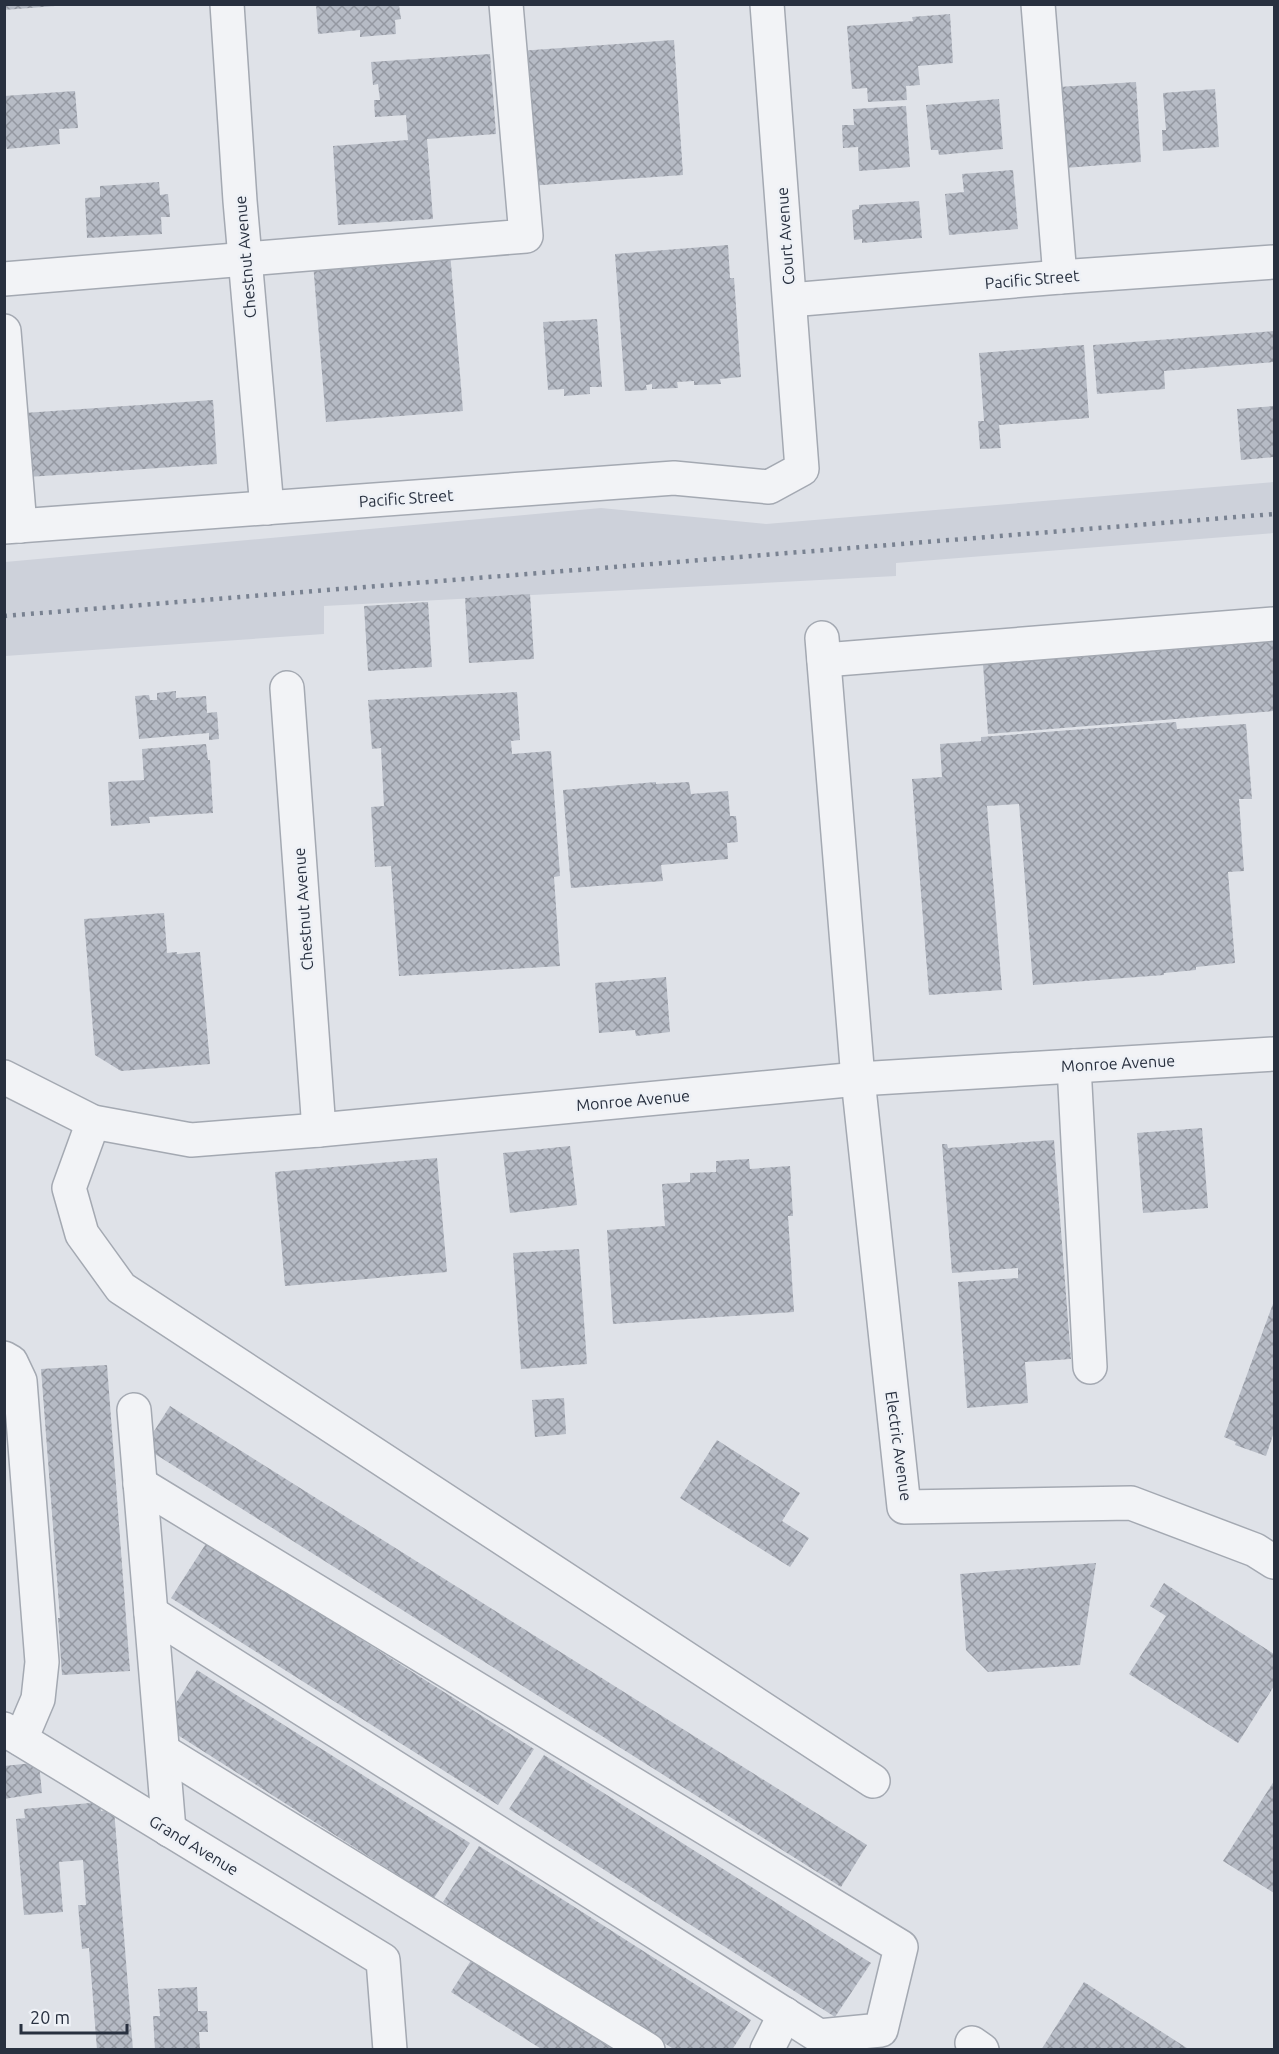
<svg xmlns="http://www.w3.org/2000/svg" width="1279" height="2054" font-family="Ubuntu,sans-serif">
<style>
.built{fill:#cdd1da}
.building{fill:url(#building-cross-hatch)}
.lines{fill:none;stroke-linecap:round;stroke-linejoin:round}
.minor-casing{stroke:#a4a9b2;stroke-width:36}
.minor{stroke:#f2f3f6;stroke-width:33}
.rail{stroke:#798291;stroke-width:4.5;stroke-dasharray:3 6;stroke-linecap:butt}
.labels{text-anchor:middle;stroke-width:5;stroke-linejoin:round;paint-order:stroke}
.street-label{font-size:16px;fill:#28303f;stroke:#eef1f6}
</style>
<defs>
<pattern id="building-cross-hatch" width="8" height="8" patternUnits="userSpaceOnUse" patternTransform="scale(1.5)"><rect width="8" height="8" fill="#b6bbc5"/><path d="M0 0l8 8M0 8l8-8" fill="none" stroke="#9498a1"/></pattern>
</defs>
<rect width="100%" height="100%" fill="#dfe2e8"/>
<polygon class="built" points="1274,482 1274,533 896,563 896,576 324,606 324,634 5,656 5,562 601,508 766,524"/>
<g class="building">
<polygon points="4,4 55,4 55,6 4,10"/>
<polygon points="316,4 399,5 401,19 395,20 396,34 360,37 360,30 318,34"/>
<polygon points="950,14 953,63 918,66 920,85 906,86 907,100 868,102 867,88 852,89 847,26 913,21 912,17"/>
<polygon points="674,40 683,175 528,186 519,51"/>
<polygon points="490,54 496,134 427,139 433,219 338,225 333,146 408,140 406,115 375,117 374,100 380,100 378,84 373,85 371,62"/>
<polygon points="1136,82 1141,162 1065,168 1059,87"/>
<polygon points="1215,89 1219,147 1163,151 1162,130 1166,130 1163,93"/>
<polygon points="75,91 78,128 59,129 60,144 7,149 4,140 4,96"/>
<polygon points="999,99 1003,149 939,155 938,150 931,150 926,105"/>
<polygon points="906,106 910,167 859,171 858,147 843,148 842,125 854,125 853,109"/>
<polygon points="1013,170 1018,229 949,235 945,194 964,192 962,174"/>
<polygon points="159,182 160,195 168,194 170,217 161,217 162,234 87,238 85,198 100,197 100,186"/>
<polygon points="919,201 922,238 862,243 862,239 854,240 852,210 859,209 859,205"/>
<polygon points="728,245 730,278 734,278 741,377 720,379 721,384 694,385 694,381 677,382 678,388 652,389 652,384 646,385 647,390 625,391 615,254"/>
<polygon points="450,252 463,411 326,422 313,263"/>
<polygon points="597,319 602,387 590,387 590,394 564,396 564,389 548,390 543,322"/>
<polygon points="1274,331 1274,362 1164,371 1165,389 1097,394 1093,345"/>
<polygon points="1084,345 1089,418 999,425 1001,448 980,449 978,421 984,421 979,353"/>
<polygon points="213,400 217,464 28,477 24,413"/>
<polygon points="1274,406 1274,457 1241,460 1237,409"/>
<polygon points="530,594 534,659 469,663 465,598"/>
<polygon points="428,602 432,667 368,671 364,606"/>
<polygon points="1274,624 1274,711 988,734 983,664 999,663 998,647"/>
<polygon points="176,691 176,698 206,696 207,713 217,712 219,739 209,740 209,733 139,739 135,696 149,695 150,700 157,700 157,693"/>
<polygon points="517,692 520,740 511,741 512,754 551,751 560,876 554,877 560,966 399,976 391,866 375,867 371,807 384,806 381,748 372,749 368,700"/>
<polygon points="1176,722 1177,729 1246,724 1252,799 1239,799 1244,871 1228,872 1235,963 1196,967 1196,970 1164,973 1164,975 1033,985 1019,804 987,806 1002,990 929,995 912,779 942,777 940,744 981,741 981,737"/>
<polygon points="206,744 208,760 210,760 213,813 149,817 150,823 111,826 108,782 144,780 142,749"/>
<polygon points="656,782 656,784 689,782 691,794 728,791 730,816 736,816 738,842 727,843 728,859 661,865 663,881 571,888 563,790"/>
<polygon points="164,913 167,953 177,952 177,954 200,952 210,1064 121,1071 95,1055 84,919"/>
<polygon points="666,977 670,1032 636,1036 635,1030 599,1033 595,983"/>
<polygon points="1202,1128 1208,1208 1143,1213 1137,1133"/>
<polygon points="1054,1140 1071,1359 1025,1362 1028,1403 967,1408 958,1282 1018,1278 1018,1268 952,1273 942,1144 947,1144 948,1148"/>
<polygon points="570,1146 577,1205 510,1213 503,1153"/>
<polygon points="437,1158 447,1272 285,1286 275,1172"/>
<polygon points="749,1159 750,1169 790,1166 793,1216 788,1216 794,1312 613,1324 607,1230 665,1226 662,1184 690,1182 690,1173 716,1172 716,1161"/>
<polygon points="579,1249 587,1364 521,1369 513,1253"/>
<polygon points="1274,1301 1274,1432 1266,1456 1235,1445 1236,1442 1224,1437"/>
<polygon points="107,1365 130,1671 62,1675 58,1618 60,1618 41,1369"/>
<polygon points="564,1398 566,1434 535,1437 532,1400"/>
<polygon points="170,1406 867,1845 841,1887 144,1447"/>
<polygon points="717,1440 800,1493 782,1521 809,1538 790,1567 680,1498"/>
<polygon points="207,1542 534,1749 498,1805 171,1598"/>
<polygon points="1096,1563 1080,1665 988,1672 966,1650 960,1574"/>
<polygon points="1164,1583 1274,1654 1274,1686 1238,1743 1129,1674 1166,1616 1150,1606"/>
<polygon points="197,1670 470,1843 434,1898 162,1725"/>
<polygon points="544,1755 871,1963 835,2017 509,1809"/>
<polygon points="33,1763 39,1764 42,1793 4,1799 4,1766"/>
<polygon points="1274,1781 1274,1893 1223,1861"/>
<polygon points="101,1802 101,1811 114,1809 133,2050 97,2050 89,1948 82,1949 78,1905 86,1905 83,1860 59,1862 63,1912 24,1915 16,1819 25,1818 24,1809"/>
<polygon points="479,1846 751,2020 732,2050 675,2050 443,1902"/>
<polygon points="472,1959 617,2050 543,2050 451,1992"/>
<polygon points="1084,1982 1190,2050 1041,2050"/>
<polygon points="197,1987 198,2011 207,2011 208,2032 199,2032 200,2050 155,2050 153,2016 160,2016 158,1989"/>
</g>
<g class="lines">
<defs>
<g id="minor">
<polyline points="227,4 240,201 267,508"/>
<polyline points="1038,4 1060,277"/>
<polyline points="4,279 526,236 506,4"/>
<polyline points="790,300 1060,277 1274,262"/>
<polyline points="4,331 20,526"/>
<polyline points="4,527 674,478 769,487 802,469 767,4"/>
<polyline points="822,638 858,1079 904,1507 1131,1503 1255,1550 1274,1562"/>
<polyline points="824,660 1274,624"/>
<polyline points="287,688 319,1130"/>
<polyline points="1074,1066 1090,1367"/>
<polyline points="4,1077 93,1122 191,1140 319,1130 858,1079 1274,1054"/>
<polyline points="93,1122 69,1188 82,1234 121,1288 873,1781"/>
<polyline points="4,1358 11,1362 20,1381 42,1662 38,1699 21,1739"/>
<polyline points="134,1410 169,1830"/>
<polyline points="140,1484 901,1947 881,2030 819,2036 151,1613"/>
<polyline points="4,1729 383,1960 390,2050"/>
<polyline points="163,1751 648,2050"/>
<polyline points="972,2043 982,2050"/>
<polyline points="767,2050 785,2014"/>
</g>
</defs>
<use href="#minor" class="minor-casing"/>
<use href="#minor" class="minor"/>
<polyline class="rail" points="4,616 1274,514"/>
</g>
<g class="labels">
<g class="street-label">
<text transform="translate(785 236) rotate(-94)" y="6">Court Avenue</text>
<text transform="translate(245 257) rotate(-95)" y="6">Chestnut Avenue</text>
<text transform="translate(1032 279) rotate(-5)" y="6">Pacific Street</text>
<text transform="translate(406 498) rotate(-4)" y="6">Pacific Street</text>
<text transform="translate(303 909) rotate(-94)" y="6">Chestnut Avenue</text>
<text transform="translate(1118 1063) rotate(-3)" y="6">Monroe Avenue</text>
<text transform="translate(633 1100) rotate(-5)" y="6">Monroe Avenue</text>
<text transform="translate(899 1446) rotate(82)" y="6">Electric Avenue</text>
<text transform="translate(194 1845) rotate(31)" y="6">Grand Avenue</text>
</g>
</g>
<rect width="1279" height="2054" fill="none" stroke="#28303f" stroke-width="12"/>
<path d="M21 2024v9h106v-9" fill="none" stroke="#28303f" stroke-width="3"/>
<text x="30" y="2024" font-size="18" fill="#28303f" stroke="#eef1f6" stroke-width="4.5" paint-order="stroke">20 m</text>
</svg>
